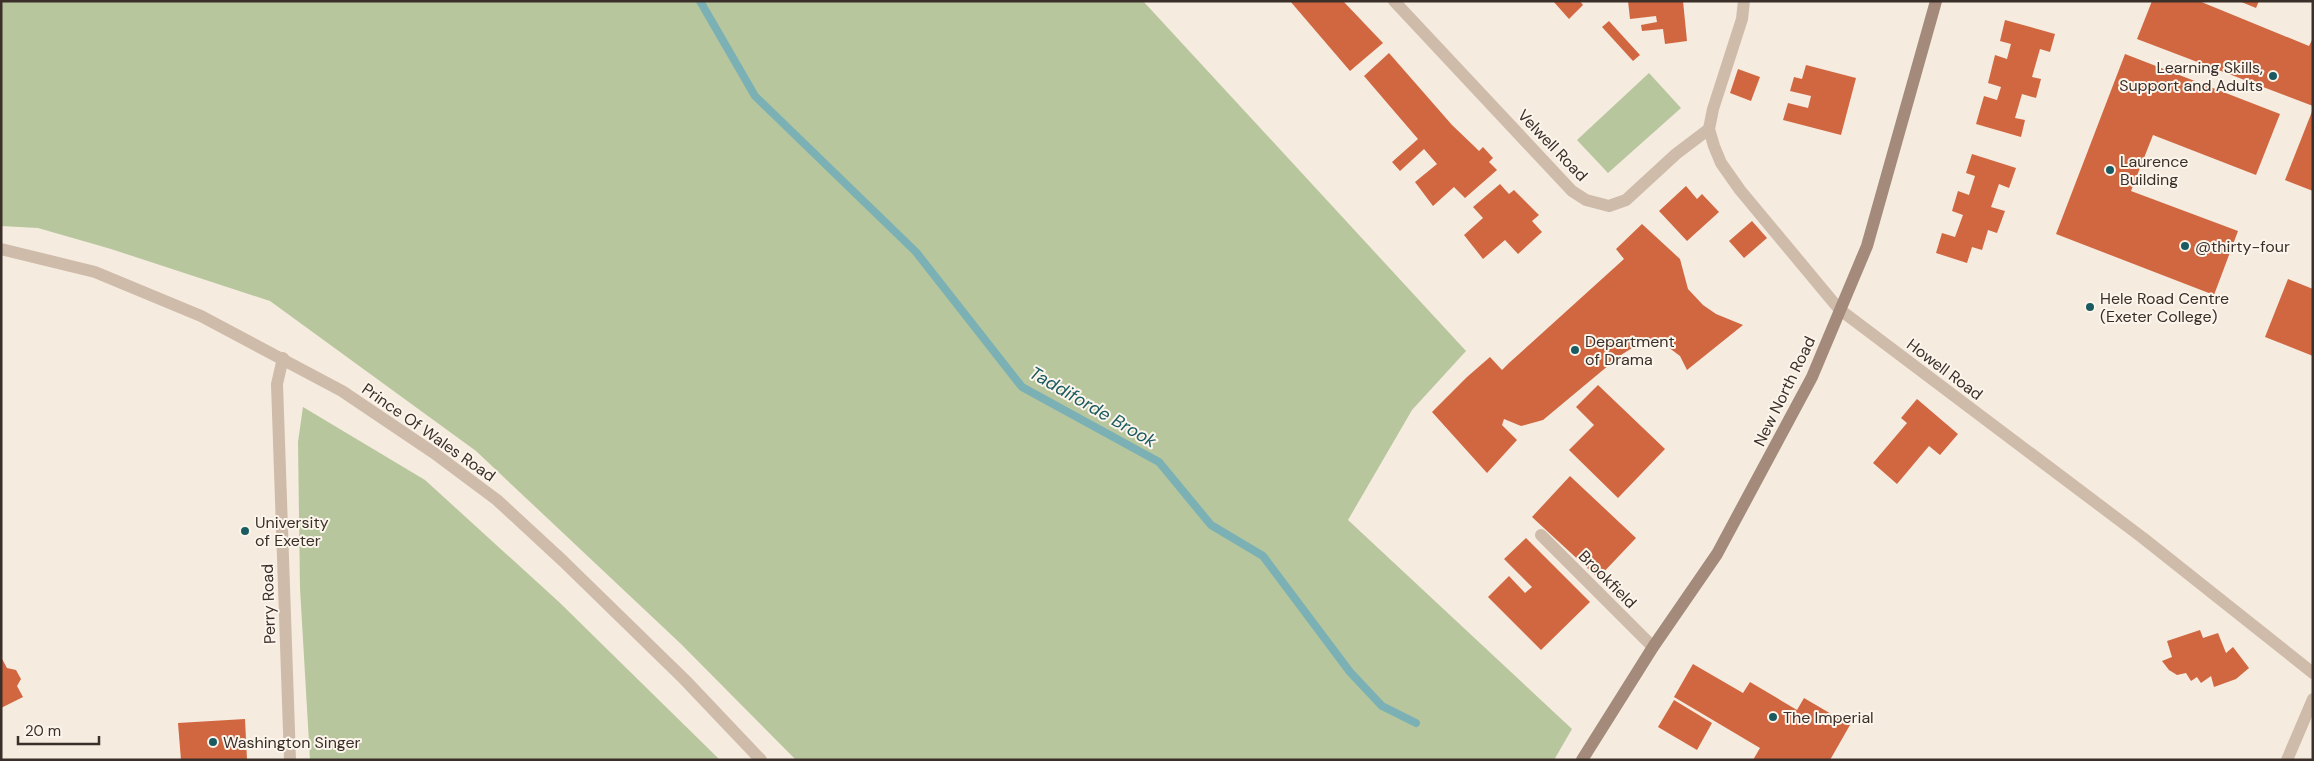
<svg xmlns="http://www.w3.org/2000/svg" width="2314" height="761" font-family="'DM Sans',sans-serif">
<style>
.green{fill:#b7c69d}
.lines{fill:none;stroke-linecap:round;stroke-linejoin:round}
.stream{stroke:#7bb1b5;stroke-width:8}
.building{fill:#d16741}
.minor{stroke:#cfbba9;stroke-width:12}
.tertiary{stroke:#cfbba9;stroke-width:12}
.secondary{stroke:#a38a7a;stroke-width:12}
.poi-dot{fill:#1a5b61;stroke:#fcf5ec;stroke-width:2}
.labels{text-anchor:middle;stroke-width:4;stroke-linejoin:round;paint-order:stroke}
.poi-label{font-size:16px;fill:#3b2f29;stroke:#fcf5ec;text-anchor:start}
.street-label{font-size:16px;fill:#3b2f29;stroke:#fcf5ec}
.water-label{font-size:18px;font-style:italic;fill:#1a5b61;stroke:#fcf5ec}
</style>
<rect width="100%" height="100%" fill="#f5ebdf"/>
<g class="green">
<polygon points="1,1 1143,1 1466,351 1412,410 1348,520 1572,729 1554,760 796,760 681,644 476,451 270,301 111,249 38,228 1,226"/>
<polygon points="1649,73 1681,108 1608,173 1577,140"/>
<polygon points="303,407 425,480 559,602 720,760 310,760 300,588 298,442"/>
</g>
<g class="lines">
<polyline class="stream" points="700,1 755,96 916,252 1022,387 1159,462 1211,525 1263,556 1350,672 1382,706 1416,723"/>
</g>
<g class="building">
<polygon points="1290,1 1343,1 1383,43 1350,71"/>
<polygon points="1553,1 1580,1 1583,5 1569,19"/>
<polygon points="1628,1 1683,1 1687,41 1665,44 1663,29 1642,31 1641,25 1657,22 1656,16 1630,19"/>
<polygon points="2152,1 2199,1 2309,46 2313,38 2313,106 2137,39"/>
<polygon points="2239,1 2259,1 2256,8"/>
<polygon points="2005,20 2055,34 2050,52 2040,49 2032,77 2041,79 2036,98 2022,94 2015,118 2025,120 2021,137 1976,124 1984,96 1997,100 2001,87 1988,83 1995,55 2007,59 2011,44 2000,41"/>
<polygon points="1609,21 1640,55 1633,61 1602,27"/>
<polygon points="1389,53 1452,125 1475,147 1479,151 1483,147 1493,158 1489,162 1497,170 1465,198 1454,187 1433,206 1415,182 1437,164 1424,149 1400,171 1392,162 1418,139 1364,76"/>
<polygon points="2125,54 2280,114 2256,175 2153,135 2131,191 2238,231 2214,295 2056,234"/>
<polygon points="1806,65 1856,78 1841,135 1783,120 1788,103 1808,108 1811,96 1790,91 1794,77 1802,79"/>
<polygon points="1738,69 1760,77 1751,101 1730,93"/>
<polygon points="2313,109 2313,191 2285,180"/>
<polygon points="1972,154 2016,168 2009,188 1999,184 1991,207 2005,211 1997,233 1988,230 1982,250 1972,247 1967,263 1936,253 1942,233 1955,237 1963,215 1952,211 1958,191 1969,195 1975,176 1966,173"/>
<polygon points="1500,184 1509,194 1514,190 1539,215 1532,221 1542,232 1518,254 1505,240 1483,259 1464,235 1483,218 1473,207"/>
<polygon points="1686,186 1697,199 1702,194 1719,212 1687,241 1659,211"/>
<polygon points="1752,221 1767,238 1744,258 1729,241"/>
<polygon points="1642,224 1680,259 1688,289 1703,305 1716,314 1743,325 1687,370 1680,356 1664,344 1640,343 1621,355 1543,420 1521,426 1504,419 1502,425 1517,440 1487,473 1432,412 1467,377 1490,357 1502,370 1509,363 1624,259 1616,249"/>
<polygon points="2288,279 2313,289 2313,356 2265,337"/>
<polygon points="1598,385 1665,449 1618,498 1569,450 1594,425 1576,407"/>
<polygon points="1917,399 1958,434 1940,455 1929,446 1897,484 1873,463 1907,423 1901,418"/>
<polygon points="1570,476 1636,538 1598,578 1532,517"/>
<polygon points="1526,538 1590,602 1541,650 1488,597 1509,576 1525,593 1532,587 1504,559"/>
<polygon points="2200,630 2203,638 2218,633 2226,653 2233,647 2249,668 2236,679 2214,687 2211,676 2201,683 2197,677 2191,681 2186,673 2177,675 2169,670 2162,661 2172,657 2167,641"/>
<polygon points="1,657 7,668 16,670 21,679 17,686 23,697 1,708"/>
<polygon points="1693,664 1743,693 1750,682 1797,710 1804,698 1850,725 1830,760 1753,760 1760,748 1674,697"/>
<polygon points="1674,700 1712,723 1697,750 1658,727"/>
<polygon points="245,719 247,760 181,760 178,723"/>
</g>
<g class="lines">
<g class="minor">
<polyline points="1394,1 1572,191 1586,200 1609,206 1626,200 1676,154 1709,129"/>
<polyline points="1744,1 1742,19 1713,109 1709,129 1714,146 1721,163 1740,190 1839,309 2143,538 2313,673"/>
<polyline points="283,358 277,384 290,760"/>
<polyline points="1541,535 1653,647"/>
<polyline points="2287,760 2313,699"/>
</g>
<polyline class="tertiary" points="1,249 95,272 201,316 342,391 434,453 497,500 563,561 685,680 761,760"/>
<polyline class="secondary" points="1582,760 1653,647 1717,554 1812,377 1867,246 1936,1"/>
</g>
<g class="poi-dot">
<circle cx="2273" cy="76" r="5"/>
<circle cx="2110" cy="170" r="5"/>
<circle cx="2185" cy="246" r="5"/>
<circle cx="2090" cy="307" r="5"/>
<circle cx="1575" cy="350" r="5"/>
<circle cx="245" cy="531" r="5"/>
<circle cx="1773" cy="717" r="5"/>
<circle cx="213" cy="742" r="5"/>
</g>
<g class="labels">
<g class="poi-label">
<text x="2263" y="73" text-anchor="end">Learning Skills,<tspan x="2263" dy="18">Support and Adults</tspan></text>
<text x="2120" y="167">Laurence<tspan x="2120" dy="18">Building</tspan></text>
<text x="2195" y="252">@thirty-four</text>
<text x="2100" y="304">Hele Road Centre<tspan x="2100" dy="18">(Exeter College)</tspan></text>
<text x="1585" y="347">Department<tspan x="1585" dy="18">of Drama</tspan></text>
<text x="255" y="528">University<tspan x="255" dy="18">of Exeter</tspan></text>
<text x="1783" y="723">The Imperial</text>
<text x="223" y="748">Washington Singer</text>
</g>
<g class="street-label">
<text transform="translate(1553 145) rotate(46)" y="6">Velwell Road</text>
<text transform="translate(1945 369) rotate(37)" y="6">Howell Road</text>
<text transform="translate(1784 391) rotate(-64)" y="6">New North Road</text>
<text transform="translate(429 432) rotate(35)" y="6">Prince Of Wales Road</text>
<text transform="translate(1608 579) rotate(45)" y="6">Brookfield</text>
<text transform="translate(268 604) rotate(-92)" y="6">Perry Road</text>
</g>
<g class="water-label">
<text transform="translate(1093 407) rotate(30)" y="6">Taddiforde Brook</text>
</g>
</g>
<rect width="2314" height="761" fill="none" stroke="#3b2f29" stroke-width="5"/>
<path d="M18 736v8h81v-8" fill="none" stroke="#3b2f29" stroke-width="2.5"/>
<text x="25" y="736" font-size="15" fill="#3b2f29" stroke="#fcf5ec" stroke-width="4" paint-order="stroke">20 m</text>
</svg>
